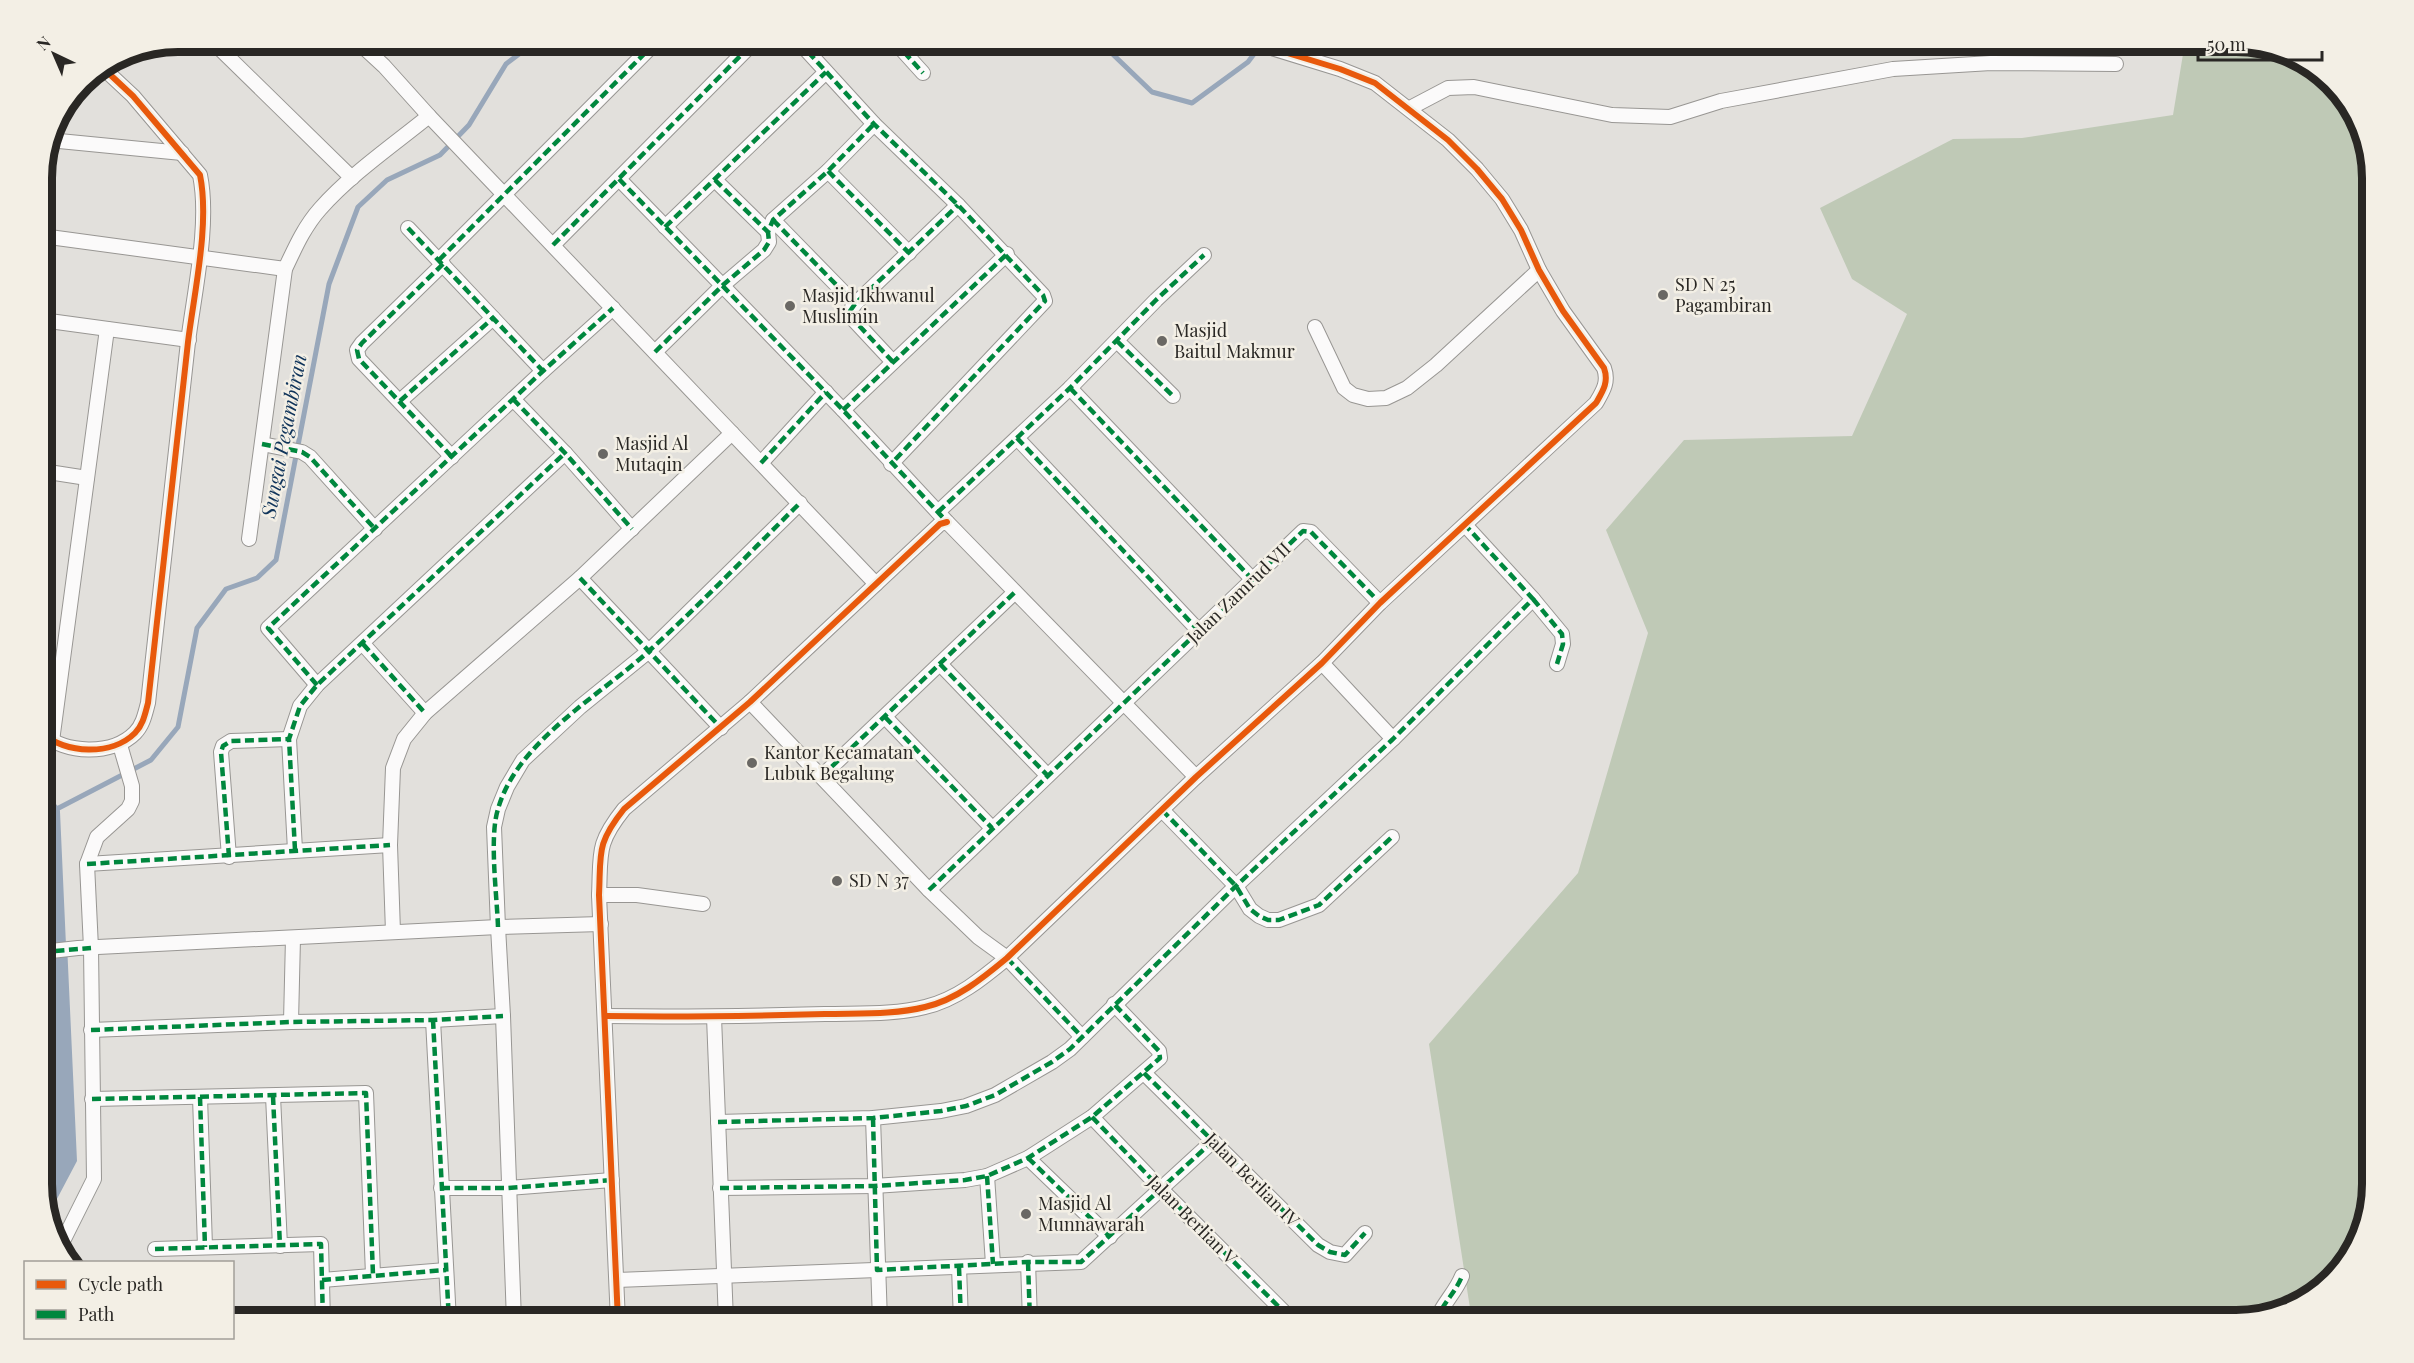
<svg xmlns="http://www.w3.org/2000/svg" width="2414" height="1363" font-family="'Playfair Display',serif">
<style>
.forest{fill:#bfc9b6}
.water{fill:#98a7ba}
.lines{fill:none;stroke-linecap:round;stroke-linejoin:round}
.stream{stroke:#98a7ba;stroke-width:5}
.canal{stroke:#98a7ba;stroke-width:18}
.street-casing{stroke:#989693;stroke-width:16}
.street{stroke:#fbfafa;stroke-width:14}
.quiet{stroke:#00873e;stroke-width:4.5;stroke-dasharray:9 4.5;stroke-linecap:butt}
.cycleway-casing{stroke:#f3efe5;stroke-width:10}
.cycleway{stroke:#e8590c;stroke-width:6}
.poi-dot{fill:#6a6864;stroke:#f3efe5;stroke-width:2}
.labels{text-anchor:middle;stroke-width:5;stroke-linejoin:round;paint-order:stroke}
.poi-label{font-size:18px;fill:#292724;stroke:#f3efe5;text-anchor:start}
.street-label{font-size:18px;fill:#292724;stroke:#f3efe5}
.water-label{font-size:20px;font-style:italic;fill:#10345a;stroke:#f3efe5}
.rim{fill:none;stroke:#292724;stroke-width:8}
</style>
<rect width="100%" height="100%" fill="#e2e0dc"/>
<polygon class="forest" points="2185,42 2236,42 2304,60 2354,110 2372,170 2372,1185 2354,1253 2304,1303 2236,1321 1472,1321 1429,1044 1578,873 1648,633 1606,530 1684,440 1852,436 1907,314 1852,279 1820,208 1953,139 2022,138 2173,115"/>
<polygon class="water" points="67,944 77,1161 49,1214 42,1188 50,1173 56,1135 46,946"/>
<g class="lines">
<g class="stream">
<polyline points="1100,42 1152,92 1192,103 1248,62 1260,46"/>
<polyline points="51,812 151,760 178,727 197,628 226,589 257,578 276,560 329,284 358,207 387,180 440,155 469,125 506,64 535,42"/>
</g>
<polyline class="canal" points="42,802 51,812 58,968"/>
<defs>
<g id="street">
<polyline points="213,42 352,178"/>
<polyline points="358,42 384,66 429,116 876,584"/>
<polyline points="799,42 874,124 958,205 1043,295 1045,301 891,464"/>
<polyline points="895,42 923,73"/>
<polyline points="1410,108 1448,88 1474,87 1612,115 1670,117 1721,101 1893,69 1991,63 2116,64"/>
<polyline points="49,140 182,153"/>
<polyline points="828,171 909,253"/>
<polyline points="619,179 843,410 947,522 1196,777"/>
<polyline points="715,180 768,232"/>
<polyline points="773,220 855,304"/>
<polyline points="665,227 826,72"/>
<polyline points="408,228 543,371"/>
<polyline points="42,236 285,269"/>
<polyline points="553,245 754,42"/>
<polyline points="439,260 656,42"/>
<polyline points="443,264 362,343 357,350 359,359 452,457"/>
<polyline points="42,320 189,340"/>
<polyline points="1315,327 1344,388 1353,395 1368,399 1386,398 1407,388 1436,365 1539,270"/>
<polyline points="1117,341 1173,396"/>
<polyline points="655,352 723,285 764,250 769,242 768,232 773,220 828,171 874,124"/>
<polyline points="893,362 851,317 850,311 855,304 958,205"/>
<polyline points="1070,388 1252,579"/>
<polyline points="513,399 565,453 632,529"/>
<polyline points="400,401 493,318"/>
<polyline points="843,410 1007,254"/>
<polyline points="1017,438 1199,631"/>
<polyline points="262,444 302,452 310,457 375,529"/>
<polyline points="761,463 826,392"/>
<polyline points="42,471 87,478"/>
<polyline points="938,512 1070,388 1156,300 1204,255"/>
<path d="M249,539L285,269C295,248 304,227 320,209C351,174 392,146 429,116"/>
<polyline points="580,578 721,728"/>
<polyline points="1533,599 1562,634 1563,644 1557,664"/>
<polyline points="363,644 425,713"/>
<polyline points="1322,663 1393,739"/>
<polyline points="940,664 1047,775"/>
<polyline points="317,685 268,628 543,371 613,308"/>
<polyline points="750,702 929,890 978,937 1007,958 1082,1037"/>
<polyline points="885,717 992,828"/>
<path d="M42,733C65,754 112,756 135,733C143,725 145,714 148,703C162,583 174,462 188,342C194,293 210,224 200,175L133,96L103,68"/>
<polyline points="52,741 107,329"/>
<polyline points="822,776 1015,592"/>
<polyline points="1162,810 1236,886 1250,909 1259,916 1268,920 1279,920 1319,905 1392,837"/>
<polyline points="295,850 289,739 300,706 317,685 565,453"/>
<polyline points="229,857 221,752 223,746 231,741 289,739"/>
<polyline points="87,864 390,845"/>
<polyline points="929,890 1303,531 1311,532 1380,603"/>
<polyline points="599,895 637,895 703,904"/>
<polyline points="393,932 390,845 393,768 404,739 425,713 580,578 732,433"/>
<polyline points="42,952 78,948 498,927 601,924"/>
<path d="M606,1016C679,1017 752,1016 825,1014C858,1013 894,1015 925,1007C956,1000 983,978 1007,958L1196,777L1322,663L1380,603L1596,403C1603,391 1609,382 1604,368L1563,311L1539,270L1521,230L1502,199L1477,169L1448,140L1375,83L1340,69L1252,42"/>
<polyline points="714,1017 726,1321"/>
<polyline points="433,1020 449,1321"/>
<polyline points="291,1022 293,938"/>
<polyline points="91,1030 291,1022 433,1020 503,1016"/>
<polyline points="1144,1073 1318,1245 1330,1252 1345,1255 1365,1233"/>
<polyline points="273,1096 280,1246"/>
<polyline points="200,1097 205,1247"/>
<polyline points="92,1099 366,1093 373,1275"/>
<polyline points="1092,1117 1162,1190 1293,1321"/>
<polyline points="873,1118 880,1321"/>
<polyline points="718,1122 873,1118 941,1111 966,1106 995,1095 1052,1062 1070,1049 1236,886 1393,739 1533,599 1466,526"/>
<polyline points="1028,1158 1110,1237"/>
<polyline points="987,1176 993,1264"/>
<polyline points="441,1188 508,1188 612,1180"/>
<polyline points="720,1188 874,1186 965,1180 987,1176 1028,1158 1092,1117 1160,1058 1159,1051 1114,1004"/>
<polyline points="60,1247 94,1179 91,948 87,864 97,837 128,809 132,801 132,786 120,745"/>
<polyline points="155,1249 321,1244 323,1321"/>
<polyline points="1028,1262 1030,1321"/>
<polyline points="959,1267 961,1321"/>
<polyline points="322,1280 446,1270"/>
<polyline points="617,1280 1081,1262 1213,1141"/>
<polyline points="514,1321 503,1016 498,927 494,827 498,809 507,787 523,760 580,707 649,651 800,503"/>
<path d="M618,1321L599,895C601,853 596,844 624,809L750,702L940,524L947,522"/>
<path d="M1436,1321C1442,1304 1456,1292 1462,1276"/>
</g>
</defs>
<use href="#street" class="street-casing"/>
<use href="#street" class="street"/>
<g class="quiet">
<polyline points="799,42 874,124 958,205 1043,295 1045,301 891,464"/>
<polyline points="895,42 923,73"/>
<polyline points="828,171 909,253"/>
<polyline points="619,179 843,410 947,522"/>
<polyline points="715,180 768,232"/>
<polyline points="773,220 855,304"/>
<polyline points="665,227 826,72"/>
<polyline points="408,228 543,371"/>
<polyline points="553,245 754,42"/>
<polyline points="439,260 656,42"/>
<polyline points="443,264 362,343 357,350 359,359 452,457"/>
<polyline points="1117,341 1173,396"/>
<polyline points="655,352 723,285 764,250 769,242 768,232 773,220 828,171 874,124"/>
<polyline points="893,362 851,317 850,311 855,304 958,205"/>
<polyline points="1070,388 1252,579"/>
<polyline points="513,399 565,453 632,529"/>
<polyline points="400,401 493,318"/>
<polyline points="843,410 1007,254"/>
<polyline points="1017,438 1199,631"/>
<polyline points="262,444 302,452 310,457 375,529"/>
<polyline points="761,463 826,392"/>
<polyline points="938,512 1070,388 1156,300 1204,255"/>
<polyline points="580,578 721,728"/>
<polyline points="1533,599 1562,634 1563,644 1557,664"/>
<polyline points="363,644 425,713"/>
<polyline points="940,664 1047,775"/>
<polyline points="317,685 268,628 543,371 613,308"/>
<polyline points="885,717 992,828"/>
<polyline points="822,776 1015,592"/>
<polyline points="1162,810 1236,886 1250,909 1259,916 1268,920 1279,920 1319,905 1392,837"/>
<polyline points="295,850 289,739 300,706 317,685 565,453"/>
<polyline points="229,857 221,752 223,746 231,741 289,739"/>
<polyline points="87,864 390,845"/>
<polyline points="929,890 1303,531 1311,532 1380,603"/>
<path d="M498,927C497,896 489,837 498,809C517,741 601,695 650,650C702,603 750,552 800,503"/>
<polyline points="42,952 91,948"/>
<polyline points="1007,958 1082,1037"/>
<polyline points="433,1020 449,1321"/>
<polyline points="91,1030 291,1022 433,1020 503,1016"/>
<polyline points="1144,1073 1318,1245 1330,1252 1345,1255 1365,1233"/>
<polyline points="273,1096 280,1246"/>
<polyline points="200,1097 205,1247"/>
<polyline points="92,1099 366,1093 373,1275"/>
<polyline points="1092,1117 1162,1190 1293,1321"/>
<polyline points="873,1118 877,1270 1028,1262 1081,1262 1213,1141"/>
<polyline points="718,1122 873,1118 941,1111 966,1106 995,1095 1052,1062 1070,1049 1236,886 1393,739 1533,599 1466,526"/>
<polyline points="1028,1158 1110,1237"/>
<polyline points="987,1176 993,1264"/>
<polyline points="441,1188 508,1188 612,1180"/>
<polyline points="720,1188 874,1186 965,1180 987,1176 1028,1158 1092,1117 1160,1058 1159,1051 1114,1004"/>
<polyline points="155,1249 321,1244 323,1321"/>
<polyline points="1028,1262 1030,1321"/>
<polyline points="959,1267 961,1321"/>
<polyline points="322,1280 446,1270"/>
<path d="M1436,1321C1442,1304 1456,1292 1462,1276"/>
</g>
<defs>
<g id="cycleway">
<path d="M42,733C65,754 112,756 135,733C143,725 145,714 148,703C162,583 174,462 188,342C194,293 210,224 200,175L133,96L103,68"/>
<path d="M606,1016C679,1017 752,1016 825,1014C858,1013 894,1015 925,1007C956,1000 983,978 1007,958L1196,777L1322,663L1380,603L1596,403C1603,391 1609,382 1604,368L1563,311L1539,270L1521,230L1502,199L1477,169L1448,140L1375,83L1340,69L1252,42"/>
<path d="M618,1321L599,895C601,853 596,844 624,809L750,702L940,524L947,522"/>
</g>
</defs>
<use href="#cycleway" class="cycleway-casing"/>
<use href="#cycleway" class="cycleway"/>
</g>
<g class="poi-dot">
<circle cx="1663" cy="295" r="6"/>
<circle cx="790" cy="306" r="6"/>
<circle cx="1162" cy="341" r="6"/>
<circle cx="603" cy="454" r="6"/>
<circle cx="752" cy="763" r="6"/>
<circle cx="837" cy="881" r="6"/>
<circle cx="1026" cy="1214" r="6"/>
</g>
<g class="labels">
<g class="poi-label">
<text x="1675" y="291">SD N 25<tspan x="1675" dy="21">Pagambiran</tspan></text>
<text x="802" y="302">Masjid Ikhwanul<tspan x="802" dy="21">Muslimin</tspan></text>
<text x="1174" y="337">Masjid<tspan x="1174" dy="21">Baitul Makmur</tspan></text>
<text x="615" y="450">Masjid Al<tspan x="615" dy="21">Mutaqin</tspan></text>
<text x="764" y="759">Kantor Kecamatan<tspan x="764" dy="21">Lubuk Begalung</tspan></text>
<text x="849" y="887">SD N 37</text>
<text x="1038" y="1210">Masjid Al<tspan x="1038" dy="21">Munnawarah</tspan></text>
</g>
<g class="street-label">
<text transform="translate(1239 593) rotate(-44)" y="6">Jalan Zamrud VII</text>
<text transform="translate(1252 1180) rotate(45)" y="6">Jalan Berlian IV</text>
<text transform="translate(1192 1220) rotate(45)" y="6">Jalan Berlian V</text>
</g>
<g class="water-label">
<text transform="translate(284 436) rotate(-79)" y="7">Sungai Pegambiran</text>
</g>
</g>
<path d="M0 0H2414V1363H0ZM178 52H2236A126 126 0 0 1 2362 178V1184A126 126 0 0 1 2236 1310H178A126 126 0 0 1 52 1184V178A126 126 0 0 1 178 52Z" fill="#f3efe5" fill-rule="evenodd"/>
<path class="rim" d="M178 52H2236A126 126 0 0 1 2362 178V1184A126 126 0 0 1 2236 1310H178A126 126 0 0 1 52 1184V178A126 126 0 0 1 178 52Z"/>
<rect x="24" y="1261" width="210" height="78" fill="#f3efe5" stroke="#a29f98" stroke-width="1.5"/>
<rect x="36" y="1280" width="30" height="9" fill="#e8590c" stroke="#a29f98" stroke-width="1.5"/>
<text x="78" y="1291" font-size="18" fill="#292724">Cycle path</text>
<rect x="36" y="1310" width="30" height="9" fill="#00873e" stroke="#a29f98" stroke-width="1.5"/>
<text x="78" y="1321" font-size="18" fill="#292724">Path</text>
<g transform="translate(54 54) rotate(316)" stroke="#f3efe5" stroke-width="4.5" paint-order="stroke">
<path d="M0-4.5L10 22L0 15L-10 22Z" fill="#292724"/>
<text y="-9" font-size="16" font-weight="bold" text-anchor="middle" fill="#292724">N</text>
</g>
<path d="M2198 51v9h124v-9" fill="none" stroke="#292724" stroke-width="3"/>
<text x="2207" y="51" font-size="18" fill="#292724" stroke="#f3efe5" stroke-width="4.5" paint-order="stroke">50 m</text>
</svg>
